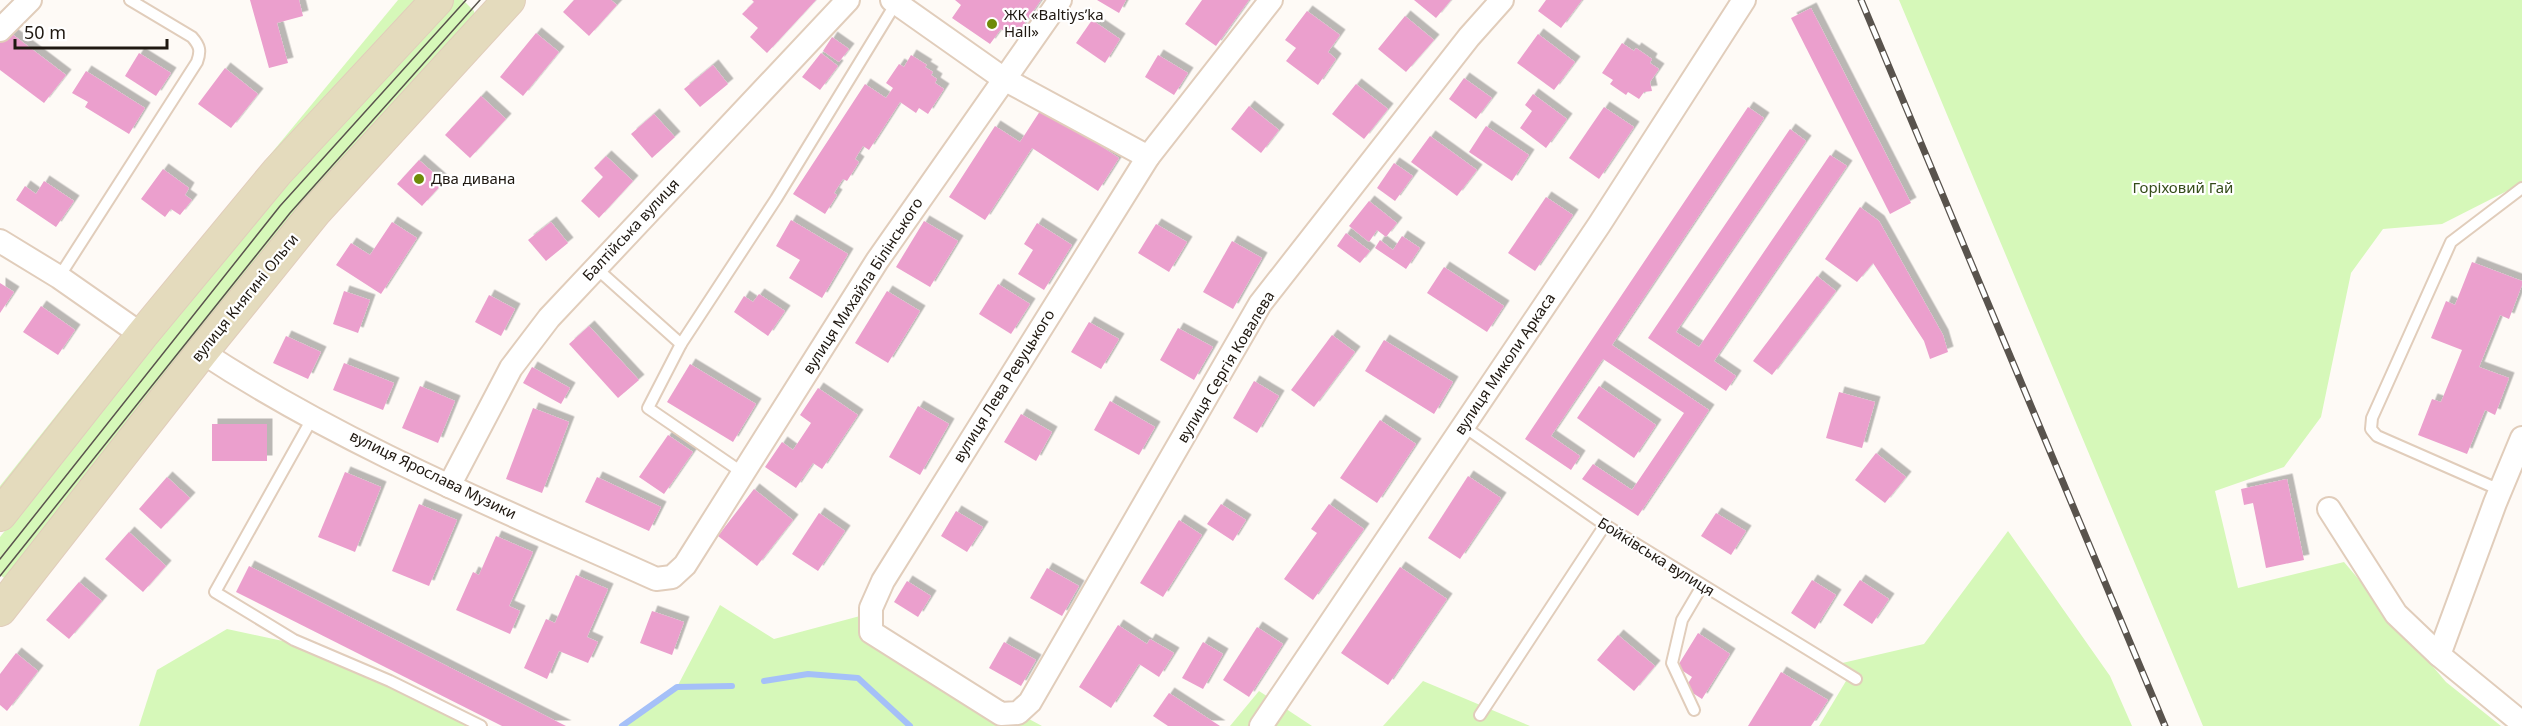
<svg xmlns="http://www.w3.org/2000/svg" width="2522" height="726" font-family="'Noto Sans',sans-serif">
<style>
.green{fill:#d6f8b9}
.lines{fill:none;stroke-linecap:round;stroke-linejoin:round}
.stream{stroke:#a5c0f8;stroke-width:6}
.building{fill:#eb9fcd;filter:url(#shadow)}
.lane-casing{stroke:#e1cdbb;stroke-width:14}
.street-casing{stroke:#e1cdbb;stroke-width:26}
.secondary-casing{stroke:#e1cdbb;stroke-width:34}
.lane{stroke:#fff;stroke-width:10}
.street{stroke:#fff;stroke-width:22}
.secondary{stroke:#e4dbbd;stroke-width:32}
.tram{stroke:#59534d;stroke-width:1.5}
.rail-casing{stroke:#59534d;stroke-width:7}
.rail{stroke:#fff;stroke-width:4.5;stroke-dasharray:14;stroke-linecap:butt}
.poi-dot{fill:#6e8b08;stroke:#fff;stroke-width:2}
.labels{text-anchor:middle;stroke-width:4.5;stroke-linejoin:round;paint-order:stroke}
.poi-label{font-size:15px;fill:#1f1811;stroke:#fff;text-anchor:start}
.park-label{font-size:15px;fill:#344c19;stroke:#fff}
.street-label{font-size:15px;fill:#1f1811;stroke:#fff}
</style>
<defs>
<filter id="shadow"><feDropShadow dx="5.5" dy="-5.5" stdDeviation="0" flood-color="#0004"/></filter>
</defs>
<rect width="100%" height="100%" fill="#fefaf6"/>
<g class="green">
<polygon points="398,0 418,0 141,311"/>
<polygon points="452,0 463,0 474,11 475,17 11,583 0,575 0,537 258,211"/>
<polygon points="1899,0 2522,0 2522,194 2507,191 2442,224 2383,229 2351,273 2321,417 2284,467 2215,491 2238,588 2344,562 2446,682 2501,726 2203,726"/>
<polygon points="110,348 114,354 0,499 0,486"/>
<polygon points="2008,531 2110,676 2132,726 1819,726 1849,676 1838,664 1924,644"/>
<polygon points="720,605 774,639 860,616 984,695 1042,726 622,726 677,687"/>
<polygon points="227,629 292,643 372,679 467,726 139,726 157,670"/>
<polygon points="1423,681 1530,726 1383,726"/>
<polygon points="1259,691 1312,726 1230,726"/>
</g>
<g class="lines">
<g class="stream">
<polyline points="764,681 808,674 858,678 910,726"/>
<polyline points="622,726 677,687 732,686"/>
</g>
</g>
<g class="building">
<polygon points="250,0 299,0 303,16 277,23 288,63 269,68"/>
<polygon points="574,0 611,0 617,5 589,36 563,12"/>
<polygon points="752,0 816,0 767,53 750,37 758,28 742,14 754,2"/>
<polygon points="955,0 1041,0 1014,39 1001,29 990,44 952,18 961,5"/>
<polygon points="1097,0 1126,0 1119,13"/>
<polygon points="1202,0 1249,0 1216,46 1185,24"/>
<polygon points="1414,0 1451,0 1436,18"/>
<polygon points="1546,0 1582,0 1561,28 1538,11"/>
<polygon points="1811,8 1911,203 1890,214 1791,18"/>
<polygon points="1307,11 1340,35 1328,52 1336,59 1318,85 1286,61 1296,48 1285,40"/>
<polygon points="1405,16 1434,40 1406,72 1378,49"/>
<polygon points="1092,20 1120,39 1105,63 1076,43"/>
<polygon points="8,31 66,75 44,103 0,70 0,41"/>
<polygon points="536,33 559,52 523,96 500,77"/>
<polygon points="1538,34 1575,62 1554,90 1517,63"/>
<polygon points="832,37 849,49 839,62 823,51"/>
<polygon points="1622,43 1634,51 1636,48 1652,59 1650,63 1659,69 1650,82 1652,91 1644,92 1639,99 1628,92 1626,95 1610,84 1613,80 1602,73"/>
<polygon points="139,53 171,73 156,96 125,76"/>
<polygon points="821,53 838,66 820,90 802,77"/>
<polygon points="911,55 927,65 925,67 933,72 931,75 937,79 935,83 944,89 928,114 919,108 916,113 900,102 869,150 863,146 855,159 859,162 847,181 843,179 834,193 837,195 825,214 793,194 865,84 886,98 893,88 886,83 899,64 904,67"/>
<polygon points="1158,55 1188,73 1174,95 1145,77"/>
<polygon points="713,65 728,84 700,107 684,89"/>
<polygon points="225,68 258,94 231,128 198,104"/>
<polygon points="86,71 145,108 129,134 85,107 88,102 72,93"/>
<polygon points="1464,78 1492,98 1476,119 1449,99"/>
<polygon points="1356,84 1388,109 1364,139 1332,114"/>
<polygon points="1533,94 1567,119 1546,148 1520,128 1532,111 1525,105"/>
<polygon points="481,96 506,119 470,158 445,135"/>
<polygon points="1249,106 1279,130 1261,153 1231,129"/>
<polygon points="1604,107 1634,127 1599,179 1569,158"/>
<polygon points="1748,107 1764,118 1612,345 1709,410 1638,516 1582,479 1593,464 1632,490 1684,413 1603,359 1551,436 1580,456 1571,470 1525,439"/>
<polygon points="1042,108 1119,158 1098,191 1032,148 985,220 949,197 995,126 1020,142"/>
<polygon points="654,114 675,137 652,158 631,134"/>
<polygon points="1486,126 1529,155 1512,181 1469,152"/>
<polygon points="1790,129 1806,141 1676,332 1699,347 1830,155 1847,166 1714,361 1736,376 1726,391 1648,338"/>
<polygon points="1430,136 1477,170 1457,196 1411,162"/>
<polygon points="606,156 633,181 599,218 581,201 603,177 594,168"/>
<polygon points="419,160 444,182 422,206 397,184"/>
<polygon points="1394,163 1413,176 1395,201 1377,188"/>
<polygon points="163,169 189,188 185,195 192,200 180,215 171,209 165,217 141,199"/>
<polygon points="44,181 74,201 56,227 16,200 25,186 36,194"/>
<polygon points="1546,197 1573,215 1535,271 1508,253"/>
<polygon points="1369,201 1397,223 1386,237 1377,230 1369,242 1349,226"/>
<polygon points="1860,207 1879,221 1943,335 1948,352 1930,359 1924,341 1873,263 1857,282 1825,259"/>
<polygon points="791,220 848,254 822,298 789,278 800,260 776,246"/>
<polygon points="924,221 958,241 930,287 896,267"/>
<polygon points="392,222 417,238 381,294 336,265 351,243 370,255"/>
<polygon points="551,222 568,243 546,261 528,240"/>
<polygon points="1037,223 1072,245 1044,290 1018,274 1033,250 1024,244"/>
<polygon points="1156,224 1187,242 1169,272 1138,253"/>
<polygon points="1346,233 1370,251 1360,263 1337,246"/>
<polygon points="1402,236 1420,248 1406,269 1375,248 1380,240 1393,250"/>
<polygon points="1232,241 1262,258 1233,309 1203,292"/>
<polygon points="2472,262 2522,281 2522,285 2509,319 2500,315 2479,367 2509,378 2495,415 2485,410 2467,454 2418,435 2432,399 2441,402 2462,350 2431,338 2446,301 2455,305"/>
<polygon points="1444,267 1504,306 1487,332 1427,293"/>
<polygon points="1817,276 1836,291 1772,375 1753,361"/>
<polygon points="0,283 14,292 0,313"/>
<polygon points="998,284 1030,304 1011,334 979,314"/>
<polygon points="344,291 370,300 358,333 333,324"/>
<polygon points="887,291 920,311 888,363 855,343"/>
<polygon points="759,294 785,311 768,336 734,312 744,296 753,302"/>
<polygon points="489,295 515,309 501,336 475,322"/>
<polygon points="41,306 75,330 58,355 23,332"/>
<polygon points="1089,322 1119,339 1101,369 1071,352"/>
<polygon points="589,326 639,380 618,398 569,344"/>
<polygon points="1178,328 1213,347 1194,380 1160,360"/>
<polygon points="1332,335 1355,352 1314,407 1291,390"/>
<polygon points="286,336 321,352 308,379 273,363"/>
<polygon points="1384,340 1453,382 1434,414 1365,371"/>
<polygon points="344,363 394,383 383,410 333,390"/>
<polygon points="690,364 756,404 733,442 667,402"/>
<polygon points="532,367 570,388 561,404 523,383"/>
<polygon points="1254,381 1279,396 1257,433 1233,418"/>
<polygon points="420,386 455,401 438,443 402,428"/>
<polygon points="1599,386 1656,425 1634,458 1577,418"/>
<polygon points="818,388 858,415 822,469 813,463 796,488 765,467 782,442 793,450 811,423 800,415"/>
<polygon points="1839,392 1875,402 1862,448 1826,438"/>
<polygon points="1110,401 1155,427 1139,455 1094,430"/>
<polygon points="918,406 949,424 920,475 889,457"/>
<polygon points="533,408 569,422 542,493 506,479"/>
<polygon points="1021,414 1052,432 1036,461 1004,442"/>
<polygon points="1380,420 1416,444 1377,503 1340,478"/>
<rect x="212" y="424" width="55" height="37"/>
<polygon points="668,435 693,452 664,494 639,477"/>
<polygon points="1876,453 1906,477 1885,503 1855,480"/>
<polygon points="345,472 381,487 355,552 318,537"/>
<polygon points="1468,476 1501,498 1460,559 1428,538"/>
<polygon points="167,477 190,498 161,529 139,509"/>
<polygon points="597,477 661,507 649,531 585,502"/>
<polygon points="2287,479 2304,560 2266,568 2253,503 2244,505 2241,489"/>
<polygon points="754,489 793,520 757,566 718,536"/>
<polygon points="419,504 457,520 429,586 392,571"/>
<polygon points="1221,504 1246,520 1233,541 1207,524"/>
<polygon points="1329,504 1364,529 1313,600 1284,579 1317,533 1311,529"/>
<polygon points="956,511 983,527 967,552 941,536"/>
<polygon points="819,513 845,531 818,571 792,554"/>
<polygon points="1716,513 1746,531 1731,555 1701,536"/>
<polygon points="1179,520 1202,535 1163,597 1140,583"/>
<polygon points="129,532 166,566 143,592 105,559"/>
<polygon points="496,536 533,552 509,606 520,611 510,634 456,610 473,572 479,575"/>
<polygon points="249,566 566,726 502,726 236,592"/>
<polygon points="1400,567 1447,599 1388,685 1341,653"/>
<polygon points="1047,568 1079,586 1062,616 1030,598"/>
<polygon points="576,575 608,589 587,637 598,642 588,663 559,651 547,679 524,668 546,619 555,623"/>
<polygon points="1812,580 1836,595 1815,629 1791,613"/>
<polygon points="1860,580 1889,599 1872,624 1843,605"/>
<polygon points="907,581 931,596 918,617 894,602"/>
<polygon points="79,582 102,601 69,639 46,620"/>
<polygon points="652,611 684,622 672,655 640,643"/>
<polygon points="1118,625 1147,644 1150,639 1174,653 1159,677 1139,664 1111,708 1079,687"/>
<polygon points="1257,627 1283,644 1249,697 1223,680"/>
<polygon points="1698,633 1730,654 1702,699 1685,688 1692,677 1677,667"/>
<polygon points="1618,635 1655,666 1634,691 1597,660"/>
<polygon points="1004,642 1036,660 1021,686 989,668"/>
<polygon points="1203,642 1223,654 1203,689 1182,678"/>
<polygon points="16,653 38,671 7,711 0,705 0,674"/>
<polygon points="1781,672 1828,700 1811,726 1748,726"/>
<polygon points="1169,693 1220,726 1168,726 1153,716"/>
</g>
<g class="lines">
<defs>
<g id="lane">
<polyline points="596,268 681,344 776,199 896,3"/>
<path d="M59,277L197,62C201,51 200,46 192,37L130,0"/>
<polyline points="681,344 648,408 743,473"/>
<polyline points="313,417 215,592 294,640 390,681 481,726"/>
<polyline points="1463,426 1605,525 1856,679"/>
<polyline points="2500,490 2377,436 2371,429 2372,418 2451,242 2522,188"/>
<polyline points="1694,710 1672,663 1682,620 1702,586"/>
<polyline points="1480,715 1605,525"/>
</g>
<g id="street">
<polyline points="892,0 1004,79 1148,157"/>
<polyline points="1271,0 1148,157 883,581 871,608 871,632 1001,714 1018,713 1030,702 1260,304 1469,37 1502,0"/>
<polyline points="0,30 30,0"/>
<polyline points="0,241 59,277 142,335"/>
<path d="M202,352C343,445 503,510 656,579L672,577L685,565L877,261L1060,0"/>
<polyline points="2522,438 2495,503 2439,655 2522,723"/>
<polyline points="449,486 511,368 549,318 848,0"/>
<polyline points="2329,509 2396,614 2439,655"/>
<polyline points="1261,726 1599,225 1744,0"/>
</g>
<g id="secondary">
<polyline points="0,515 142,335 277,172 437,0"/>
<polyline points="0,610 202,352 315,212 509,0"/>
</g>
</defs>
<use href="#lane" class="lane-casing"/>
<use href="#street" class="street-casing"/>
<use href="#secondary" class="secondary-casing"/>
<use href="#lane" class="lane"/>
<use href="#street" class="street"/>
<use href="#secondary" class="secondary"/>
<g class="tram">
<polyline points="0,559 280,206 466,0"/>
<polyline points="0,576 290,213 480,0"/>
</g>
<defs>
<polyline id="rail" points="1861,0 2165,726"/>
</defs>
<use href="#rail" class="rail-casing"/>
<use href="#rail" class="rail"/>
</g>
<g class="poi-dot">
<circle cx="992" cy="24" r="6"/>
<circle cx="419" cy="179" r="6"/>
</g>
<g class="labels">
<g class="poi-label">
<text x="1004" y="20">ЖК «Baltiysʹka<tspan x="1004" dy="17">Hall»</tspan></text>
<text x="431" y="184">Два дивана</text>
</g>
<g class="park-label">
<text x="2183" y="193">Горіховий Гай</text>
</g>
<g class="street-label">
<text transform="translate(631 230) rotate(-47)" y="5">Балтійська вулиця</text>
<text transform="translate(863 286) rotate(-57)" y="5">вулиця Михайла Білінського</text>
<text transform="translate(245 298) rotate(-51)" y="5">вулиця Княгині Ольги</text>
<text transform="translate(1505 364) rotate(-56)" y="5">вулиця Миколи Аркаса</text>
<text transform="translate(1226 367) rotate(-59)" y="5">вулиця Сергія Ковалева</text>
<text transform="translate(1004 386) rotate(-58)" y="5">вулиця Лева Ревуцького</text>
<text transform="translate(433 475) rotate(26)" y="5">вулиця Ярослава Музики</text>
<text transform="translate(1656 557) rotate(32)" y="5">Бойківська вулиця</text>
</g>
</g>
<path d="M15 39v9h152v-9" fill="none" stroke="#1f1811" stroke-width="3"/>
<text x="24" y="39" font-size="18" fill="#1f1811" stroke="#ffffff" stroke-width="4.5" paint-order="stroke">50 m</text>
</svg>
